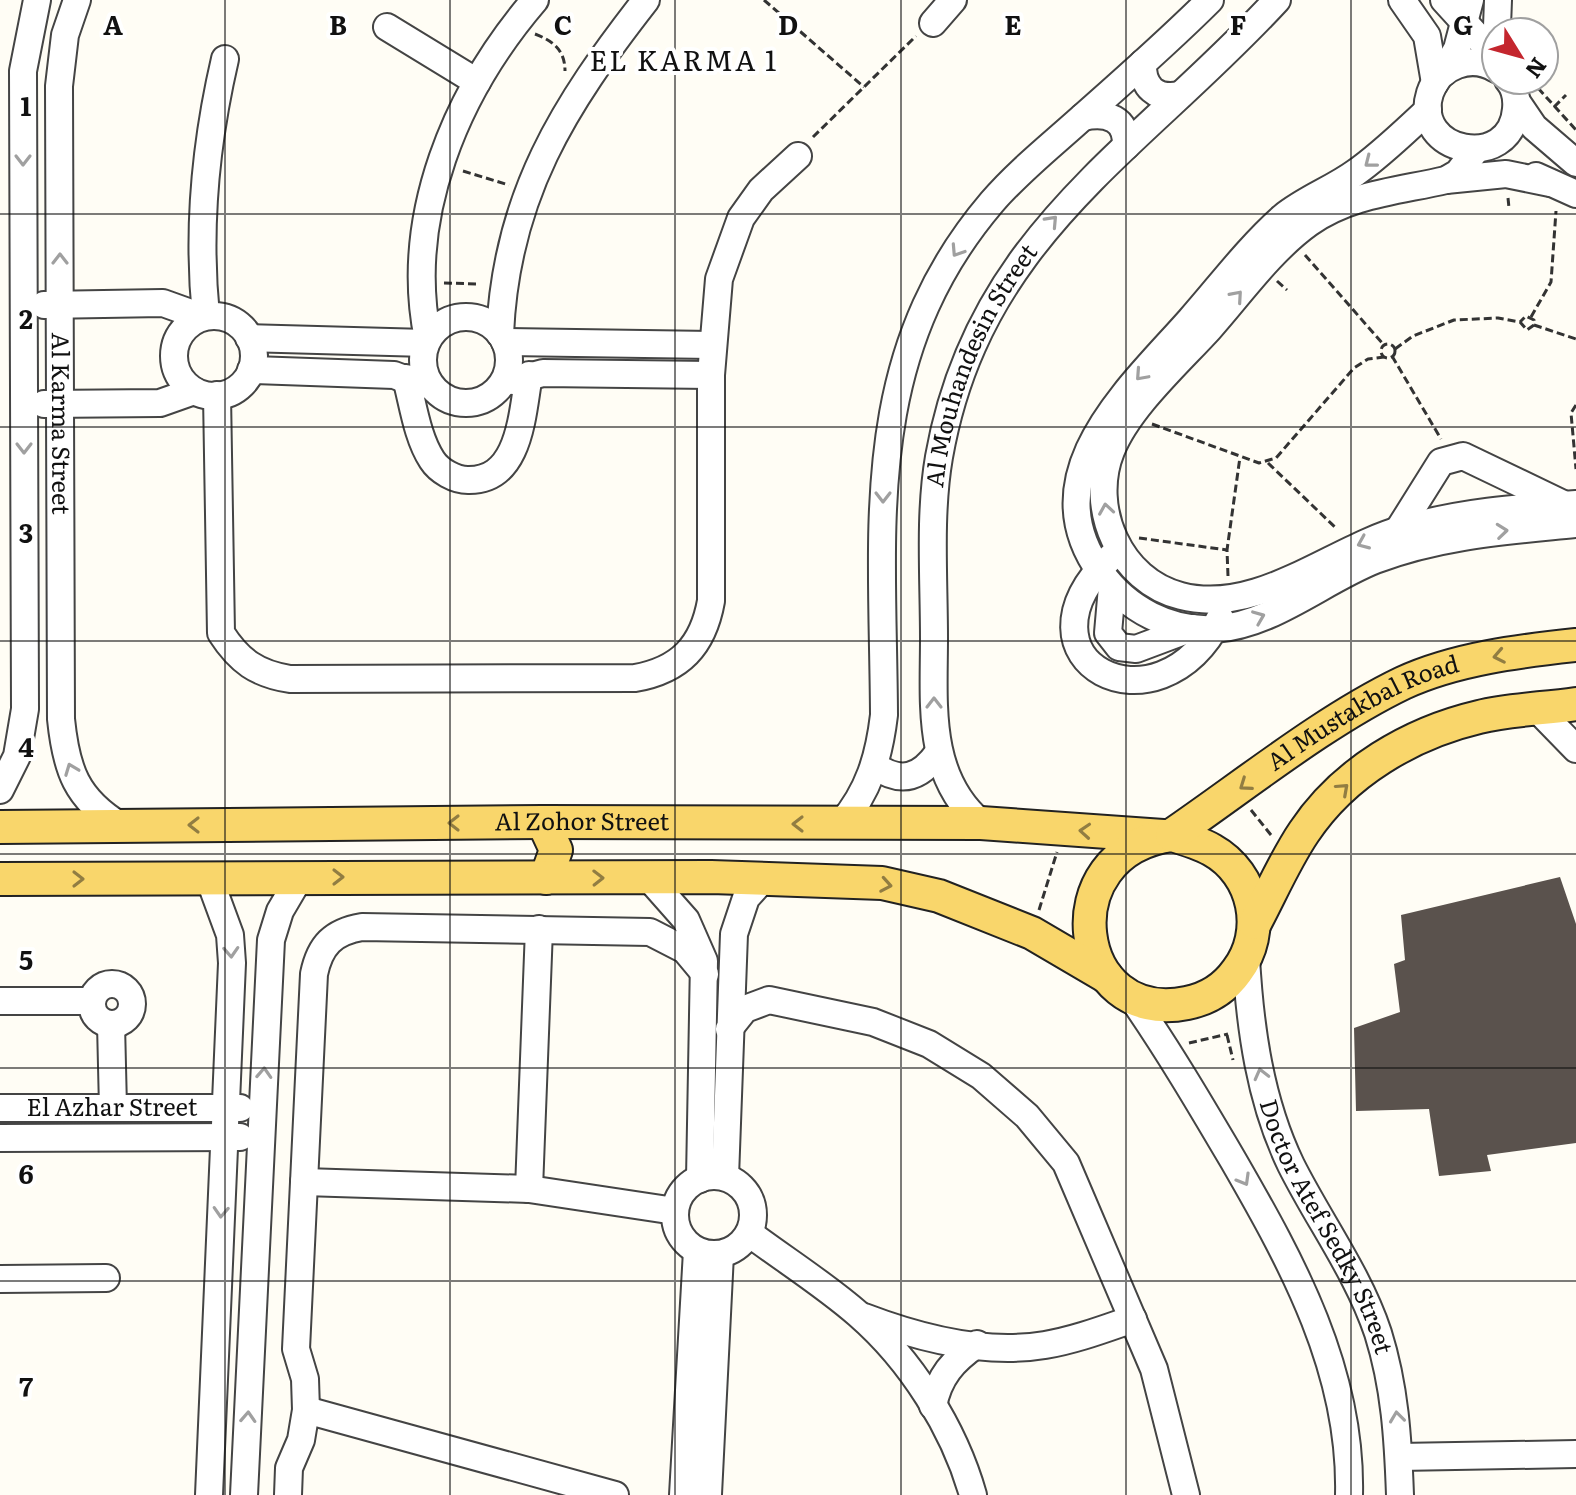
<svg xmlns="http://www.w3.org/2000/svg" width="1576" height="1495" font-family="Literata,serif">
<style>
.building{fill:#5a524d}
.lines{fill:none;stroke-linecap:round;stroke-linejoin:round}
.minor-casing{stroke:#444;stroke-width:30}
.major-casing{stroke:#222;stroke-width:36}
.path{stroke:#333;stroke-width:3;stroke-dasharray:8 4;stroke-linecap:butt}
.minor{stroke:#fff;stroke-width:26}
.major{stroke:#f9d66b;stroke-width:32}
.oneway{stroke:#a0a0a0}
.oneway2{stroke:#917d42}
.grid{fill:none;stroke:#111;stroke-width:2;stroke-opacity:0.55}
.labels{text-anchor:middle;stroke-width:8;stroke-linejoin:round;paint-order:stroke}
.street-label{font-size:24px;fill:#111;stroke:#fff}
.quarter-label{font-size:28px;letter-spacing:2px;fill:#111;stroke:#fff}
.grid-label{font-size:26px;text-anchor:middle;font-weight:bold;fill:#111;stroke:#fff;stroke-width:8;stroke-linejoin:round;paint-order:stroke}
</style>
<rect width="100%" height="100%" fill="#fffdf5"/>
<polygon class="building" points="1560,877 1576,924 1576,1143 1487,1155 1491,1171 1439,1176 1429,1109 1356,1111 1354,1028 1400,1012 1394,964 1405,960 1401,915"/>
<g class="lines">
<defs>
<g id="minor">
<path id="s1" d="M77,0L65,35L59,86L61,719C66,769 76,799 121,826"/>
<polyline points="1402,0 1427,36 1435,83"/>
<polyline points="1444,0 1496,57"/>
<polyline points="933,23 953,0"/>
<polyline points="387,27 477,82"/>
<polyline points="1496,53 1498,0"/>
<path d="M1143,63C1142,87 1156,100 1180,95"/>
<path d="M1496,69C1472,54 1439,65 1430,93C1411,153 1511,173 1516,109C1517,99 1515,88 1508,80"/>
<polyline points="1444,72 1457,49 1470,0"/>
<polyline points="1517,102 1534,127 1576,163"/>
<path d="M1428,110C1405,131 1382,154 1355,173C1333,189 1305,199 1283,217C1249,247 1220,286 1190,320C1130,388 1030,475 1101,573C1127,609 1170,632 1215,629C1273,625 1322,581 1375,560C1440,535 1507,531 1576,524"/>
<path d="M1083,117C1107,112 1127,118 1126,146"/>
<path d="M1475,151L1458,173L1446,180C1399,191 1350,194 1309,223C1270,251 1241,293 1209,329C1178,363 1128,408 1111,451C1088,508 1120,581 1181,596C1258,616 1332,549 1403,529C1460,512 1516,508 1576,504"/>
<polyline points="1536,176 1576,194"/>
<polyline points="1446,180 1506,174 1550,183"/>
<polyline points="44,305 163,303 202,317"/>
<path d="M206,316C197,228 205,145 225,59"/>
<circle cx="214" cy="356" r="40"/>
<circle cx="466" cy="360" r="43"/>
<path d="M500,334C506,196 564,105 646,0"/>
<polyline points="249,338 426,343"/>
<path d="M428,339C403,217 456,92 535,0"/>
<polyline points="505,342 712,345"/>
<polyline points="251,370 394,375 421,385"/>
<path d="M406,378C413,404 417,437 432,460C439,471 455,480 468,480C521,481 522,412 529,375"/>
<polyline points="513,381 543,373 711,375"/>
<path d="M217,395L221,633C239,661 257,674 290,679L635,678C680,670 703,646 711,601V375L719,279L741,218L761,190L798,156"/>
<polyline points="44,404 160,403 194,391"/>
<polyline points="1399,529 1441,462 1463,456 1561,503"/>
<path d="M1111,557C1004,660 1158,741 1220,618"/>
<polyline points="1112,587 1108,633 1119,647 1136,649 1192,628"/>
<polyline points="1538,710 1576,749"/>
<path d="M875,766C901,784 920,778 938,753"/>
<polyline points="0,790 17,756 25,709 23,71 37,0"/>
<path id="s2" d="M981,823C926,776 934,704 934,638C934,578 929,515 939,457C978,235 1137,152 1277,0"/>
<path d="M841,824C869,791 879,757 884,715C883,526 860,357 992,202C1017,173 1048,148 1076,123C1121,83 1167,43 1210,0"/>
<polyline points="648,877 686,920 704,961 700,1179"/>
<path id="s3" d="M1246,958C1250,1028 1260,1101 1291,1165C1319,1221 1358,1273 1378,1333C1395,1387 1398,1439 1400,1495"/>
<circle cx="112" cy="1004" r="20"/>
<path d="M1130,995C1167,1048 1200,1104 1233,1160C1293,1264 1352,1371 1349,1495"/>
<polyline points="0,1001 92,1001"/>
<polyline points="111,1024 113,1108"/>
<polyline points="729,1029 745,1009 769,1000 873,1022 929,1044 981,1076 1027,1116 1066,1163 1154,1369 1186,1495"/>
<path id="s4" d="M0,1108H240"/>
<polyline points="0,1138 240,1137"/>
<circle cx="714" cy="1215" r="39"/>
<polyline points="725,1177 734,934 746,898 764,878"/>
<polyline points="304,1182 529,1189 675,1211"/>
<polyline points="529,1189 539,929"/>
<path d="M749,1233C785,1260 825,1285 858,1314C911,1360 954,1428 973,1495"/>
<polyline points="0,1279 106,1278"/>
<path d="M864,1317C919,1338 986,1355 1045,1345C1075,1340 1104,1329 1133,1319"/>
<path d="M933,1406C939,1376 953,1361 977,1344"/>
<polyline points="306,1410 615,1495"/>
<polyline points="1399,1457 1576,1454"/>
<polyline points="708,1494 720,1254"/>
<polyline points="209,1495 232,963 230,935 209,878"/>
<polyline points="244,1495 271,940 280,911 300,877"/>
<path d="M288,1495L289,1468L301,1440L306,1410L305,1379L296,1349L314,974C320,945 333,932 362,927L650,932L685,950L705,974"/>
<polyline points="683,1495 697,1251"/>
</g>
<g id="major">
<polyline points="543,822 556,850 546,878"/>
<path id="s5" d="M0,827L543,822L981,823L1163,836"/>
<path d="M1172,835C1186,839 1200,843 1212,850C1255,874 1267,932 1237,971C1225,988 1207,999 1187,1003C1073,1027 1048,852 1172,835Z"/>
<path id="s6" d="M1172,835C1245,785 1324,721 1403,683C1455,659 1519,651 1576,645"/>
<polyline points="0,879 711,877 882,883 939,896 1032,933 1107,977"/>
<path d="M1255,923C1271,893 1285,860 1304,832C1344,772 1411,733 1479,717C1510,709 1544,709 1576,704"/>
</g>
</defs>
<use href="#minor" class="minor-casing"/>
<use href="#major" class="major-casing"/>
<g class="path">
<polyline points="764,0 864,87"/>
<path d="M535,34C553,41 565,50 565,71"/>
<polyline points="1538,88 1576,130"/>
<polyline points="1554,107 1566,95"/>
<polyline points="813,137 916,36"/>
<polyline points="463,171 509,185"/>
<polyline points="1508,198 1509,208"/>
<polyline points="1305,255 1384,345"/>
<polyline points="1277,281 1287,290"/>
<polyline points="444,283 480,284"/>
<polyline points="1531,317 1551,282 1556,211"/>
<polyline points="1534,325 1576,339"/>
<circle cx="1388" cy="351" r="7"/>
<polyline points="1395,349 1413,336 1454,320 1498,318 1520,322 1527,330 1534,325 1534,320 1526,316 1520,322"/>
<polyline points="1392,356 1441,439"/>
<polyline points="1576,405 1571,413 1576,469"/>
<polyline points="1152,424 1259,463 1276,458 1354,368 1368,359 1384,357"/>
<polyline points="1268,463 1337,529"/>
<polyline points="1139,538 1227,550"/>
<polyline points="1228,576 1227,550 1240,457"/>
<polyline points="1251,810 1271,835"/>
<polyline points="1039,910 1057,852"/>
<polyline points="1227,1035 1233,1060"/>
<polyline points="1189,1043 1228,1034"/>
</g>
<use href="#minor" class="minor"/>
<use href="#major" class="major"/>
</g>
<defs><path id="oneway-chevron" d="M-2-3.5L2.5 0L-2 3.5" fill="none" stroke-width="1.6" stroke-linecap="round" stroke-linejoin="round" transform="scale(2)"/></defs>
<g class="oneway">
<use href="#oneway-chevron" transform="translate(23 160) rotate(90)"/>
<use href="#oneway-chevron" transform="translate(1370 162) rotate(142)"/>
<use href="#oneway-chevron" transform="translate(1052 221) rotate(-47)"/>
<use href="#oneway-chevron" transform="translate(957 251) rotate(123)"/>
<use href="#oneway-chevron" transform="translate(60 259) rotate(-90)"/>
<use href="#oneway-chevron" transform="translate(1237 296) rotate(-49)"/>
<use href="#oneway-chevron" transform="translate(1141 375) rotate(132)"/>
<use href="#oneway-chevron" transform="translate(24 448) rotate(90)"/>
<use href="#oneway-chevron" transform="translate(883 497) rotate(90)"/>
<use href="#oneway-chevron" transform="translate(1106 509) rotate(-99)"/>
<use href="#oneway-chevron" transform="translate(1502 531) rotate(-6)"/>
<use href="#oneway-chevron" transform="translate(1363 543) rotate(157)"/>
<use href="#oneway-chevron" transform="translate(1259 617) rotate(-22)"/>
<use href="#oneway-chevron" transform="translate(934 703) rotate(-90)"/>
<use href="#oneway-chevron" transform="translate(71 769) rotate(-111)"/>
<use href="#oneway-chevron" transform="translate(231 952) rotate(87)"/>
<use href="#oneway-chevron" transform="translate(264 1073) rotate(-87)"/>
<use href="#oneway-chevron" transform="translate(1261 1074) rotate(-104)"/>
<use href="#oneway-chevron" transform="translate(1244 1180) rotate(60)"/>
<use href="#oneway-chevron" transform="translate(221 1212) rotate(93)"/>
<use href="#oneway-chevron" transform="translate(248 1417) rotate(-87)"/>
<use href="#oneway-chevron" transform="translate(1397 1417) rotate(-97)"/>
</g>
<g class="oneway2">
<use href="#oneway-chevron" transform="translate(1499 656) rotate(169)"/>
<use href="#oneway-chevron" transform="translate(1245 785) rotate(145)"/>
<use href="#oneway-chevron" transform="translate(1343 789) rotate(-42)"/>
<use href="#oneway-chevron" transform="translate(454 823) rotate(180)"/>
<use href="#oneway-chevron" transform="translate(798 824) rotate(-180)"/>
<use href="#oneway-chevron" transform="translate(194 825) rotate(180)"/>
<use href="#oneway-chevron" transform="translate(1085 831) rotate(-176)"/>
<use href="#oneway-chevron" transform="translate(338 877)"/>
<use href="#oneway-chevron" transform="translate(598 878) rotate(-1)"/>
<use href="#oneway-chevron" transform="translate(78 879)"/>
<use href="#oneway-chevron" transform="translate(886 885) rotate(10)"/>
</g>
<path class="grid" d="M225,0V1495M450,0V1495M675,0V1495M901,0V1495M1126,0V1495M1351,0V1495M0,214H1576M0,427H1576M0,641H1576M0,854H1576M0,1068H1576M0,1281H1576"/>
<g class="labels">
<g class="street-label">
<text dy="8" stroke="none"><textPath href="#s2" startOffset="480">Al Mouhandesin Street</textPath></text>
<text dy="8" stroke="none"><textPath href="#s1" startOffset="426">Al Karma Street</textPath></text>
<text dy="8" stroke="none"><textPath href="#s6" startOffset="228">Al Mustakbal Road</textPath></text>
<text dy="8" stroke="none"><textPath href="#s5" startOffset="582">Al Zohor Street</textPath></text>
<text dy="8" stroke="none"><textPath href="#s4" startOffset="112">El Azhar Street</textPath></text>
<text dy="8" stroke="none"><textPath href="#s3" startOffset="284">Doctor Atef Sedky Street</textPath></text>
</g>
<g class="quarter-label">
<text x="684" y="71">EL KARMA 1</text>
</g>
</g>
<g class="grid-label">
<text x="113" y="35">A</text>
<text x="338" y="35">B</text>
<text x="563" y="35">C</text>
<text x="788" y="35">D</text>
<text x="1013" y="35">E</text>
<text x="1238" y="35">F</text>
<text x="1463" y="35">G</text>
<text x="26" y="116">1</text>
<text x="26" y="329">2</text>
<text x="26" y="543">3</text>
<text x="26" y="757">4</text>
<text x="26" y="970">5</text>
<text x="26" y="1184">6</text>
<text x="26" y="1397">7</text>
</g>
<g transform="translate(1520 56) rotate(127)"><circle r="38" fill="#ffffff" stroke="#a0a0a0" stroke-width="2"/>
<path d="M0-6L14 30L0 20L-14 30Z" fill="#c4262e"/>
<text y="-12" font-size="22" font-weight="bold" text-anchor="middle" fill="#111111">N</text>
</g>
</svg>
